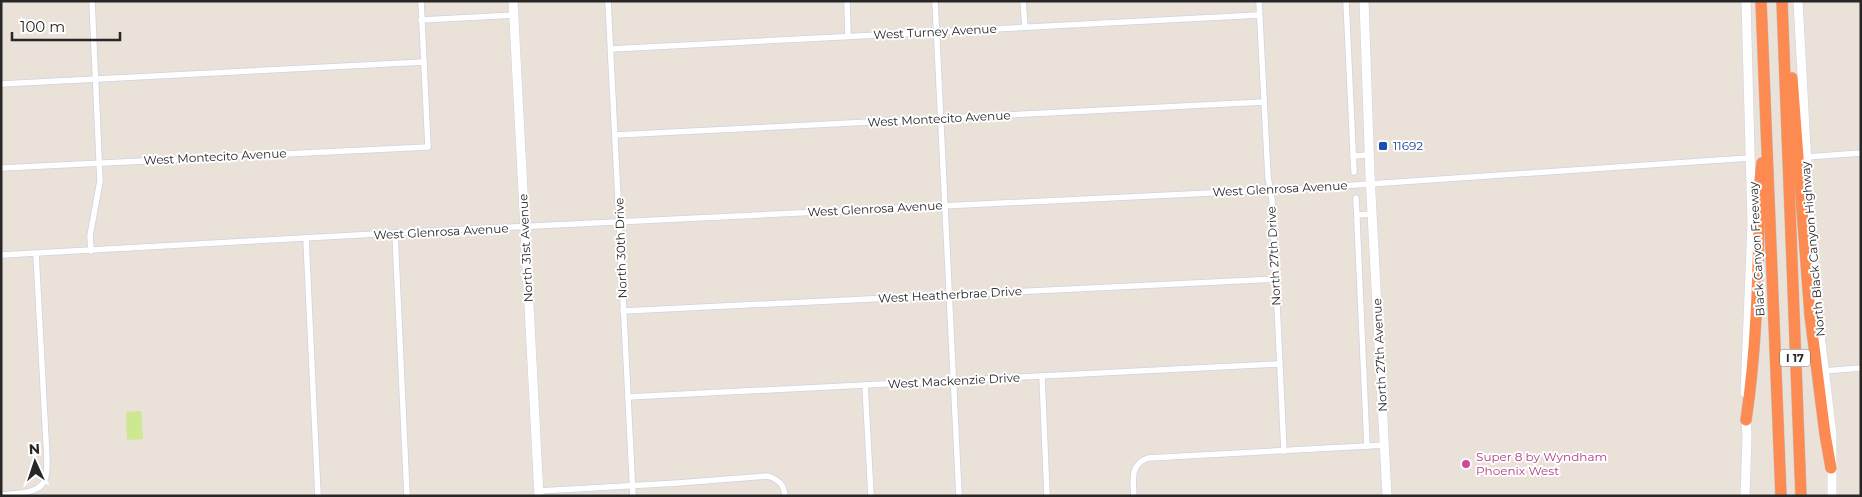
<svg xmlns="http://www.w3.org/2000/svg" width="1862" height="497" font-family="Montserrat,sans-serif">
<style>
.pitch{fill:#cce890}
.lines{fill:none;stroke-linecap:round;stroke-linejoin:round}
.street-casing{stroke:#ced3e1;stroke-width:7}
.secondary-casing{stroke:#ced3e1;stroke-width:10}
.highway-casing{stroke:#c3c3c3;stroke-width:12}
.street{stroke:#fff;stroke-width:5.5}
.secondary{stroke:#fff;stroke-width:9}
.highway{stroke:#fc8a51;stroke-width:11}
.transit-dot{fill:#1a4fb4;stroke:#fff;stroke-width:2}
.hotel-dot{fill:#d1479c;stroke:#fff;stroke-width:2}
.labels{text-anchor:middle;stroke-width:4;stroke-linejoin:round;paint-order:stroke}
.shield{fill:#fff;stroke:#686868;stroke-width:1}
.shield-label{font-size:11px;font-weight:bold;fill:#272727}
.street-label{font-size:12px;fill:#272727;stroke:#fff}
.transit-label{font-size:12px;fill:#164399;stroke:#fff;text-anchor:start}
.hotel-label{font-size:12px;fill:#b23c85;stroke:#fff;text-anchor:start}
</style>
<rect width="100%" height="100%" fill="#eae1d8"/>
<polygon class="pitch" points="141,411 143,439 127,440 126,412"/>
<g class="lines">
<defs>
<g id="street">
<polyline points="608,1 633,496"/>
<polyline points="847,1 848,36"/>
<polyline points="935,1 959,496"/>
<polyline points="1023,1 1025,27"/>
<polyline points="1259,1 1268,177 1272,200 1284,451"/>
<polyline points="1346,1 1354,172"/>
<polyline points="421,20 513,15"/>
<polyline points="611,49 1259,15"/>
<polyline points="1,84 424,62"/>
<polyline points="615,135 1264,102"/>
<polyline points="1353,156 1369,155"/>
<polyline points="1806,157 1861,153"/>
<polyline points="1,168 428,147 421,1"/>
<polyline points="1356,198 1367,446"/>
<polyline points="1357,215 1373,214"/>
<polyline points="395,234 407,496"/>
<polyline points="306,239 318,496"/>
<polyline points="91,251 90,236 100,181 92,1"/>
<polyline points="1,255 430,231 1312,188 1749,158"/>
<polyline points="623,311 1276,279"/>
<polyline points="1824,371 1861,368"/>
<polyline points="1042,376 1047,496"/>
<polyline points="865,385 871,496"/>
<polyline points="628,397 1279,364"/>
<path d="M539,491L678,483L768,476C779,480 784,484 785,496"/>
<path d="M1,495C16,493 43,495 46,476C47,471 47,465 47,459L36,254"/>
<path d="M1134,496C1133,480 1130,464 1148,458L1385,445"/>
</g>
<g id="secondary">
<polyline points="513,1 539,496"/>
<polyline points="1364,1 1370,175 1387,496"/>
<polyline points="1798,1 1813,276 1832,435 1832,496"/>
<polyline points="1745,393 1752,224 1746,1"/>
<polyline points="1745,496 1747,437 1746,414"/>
</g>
<g id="highway">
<polyline points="1761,1 1781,496"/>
<polyline points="1782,1 1801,496"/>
<polyline points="1792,78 1810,315 1825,434 1831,468"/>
<path d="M1746,420C1758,341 1758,260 1760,180L1762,163"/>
</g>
</defs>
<use href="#street" class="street-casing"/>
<use href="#secondary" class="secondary-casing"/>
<use href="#highway" class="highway-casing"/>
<use href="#street" class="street"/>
<use href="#secondary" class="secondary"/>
<use href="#highway" class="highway"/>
</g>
<rect class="transit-dot" x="1378" y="141" width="10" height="10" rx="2.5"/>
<circle class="hotel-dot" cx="1466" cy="464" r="5"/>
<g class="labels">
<rect class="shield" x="1780" y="349.5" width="30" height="17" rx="4"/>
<g class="shield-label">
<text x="1795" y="362">I 17</text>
</g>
<g class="street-label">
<text transform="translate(935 32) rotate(-3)" y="4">West Turney Avenue</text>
<text transform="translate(939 119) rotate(-3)" y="4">West Montecito Avenue</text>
<text transform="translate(215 157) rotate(-3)" y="4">West Montecito Avenue</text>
<text transform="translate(1280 189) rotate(-3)" y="4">West Glenrosa Avenue</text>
<text transform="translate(875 209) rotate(-3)" y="4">West Glenrosa Avenue</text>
<text transform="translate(441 232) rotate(-3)" y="4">West Glenrosa Avenue</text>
<text transform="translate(526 248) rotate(-93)" y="4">North 31st Avenue</text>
<text transform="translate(621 248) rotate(-92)" y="4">North 30th Drive</text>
<text transform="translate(1757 249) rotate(-93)" y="4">Black Canyon Freeway</text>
<text transform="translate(1813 249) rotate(-95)" y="4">North Black Canyon Highway</text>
<text transform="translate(1274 256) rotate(-93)" y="4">North 27th Drive</text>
<text transform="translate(950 295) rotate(-3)" y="4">West Heatherbrae Drive</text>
<text transform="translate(1380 355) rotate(-93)" y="4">North 27th Avenue</text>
<text transform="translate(954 381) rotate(-3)" y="4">West Mackenzie Drive</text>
</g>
<g class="transit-label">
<text x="1393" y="150">11692</text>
</g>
<g class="hotel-label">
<text x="1476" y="461">Super 8 by Wyndham<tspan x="1476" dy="14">Phoenix West</tspan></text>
</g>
</g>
<rect width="1862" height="497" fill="none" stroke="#272727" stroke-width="5"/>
<g transform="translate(35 462) rotate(357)" stroke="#ffffff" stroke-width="4" paint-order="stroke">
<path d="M0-4L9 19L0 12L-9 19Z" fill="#272727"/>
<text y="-8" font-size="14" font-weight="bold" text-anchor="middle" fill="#272727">N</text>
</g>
<path d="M12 32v8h108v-8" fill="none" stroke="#272727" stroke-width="2.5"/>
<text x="20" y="32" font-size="15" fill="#272727" stroke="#ffffff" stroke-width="4" paint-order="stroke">100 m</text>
</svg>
